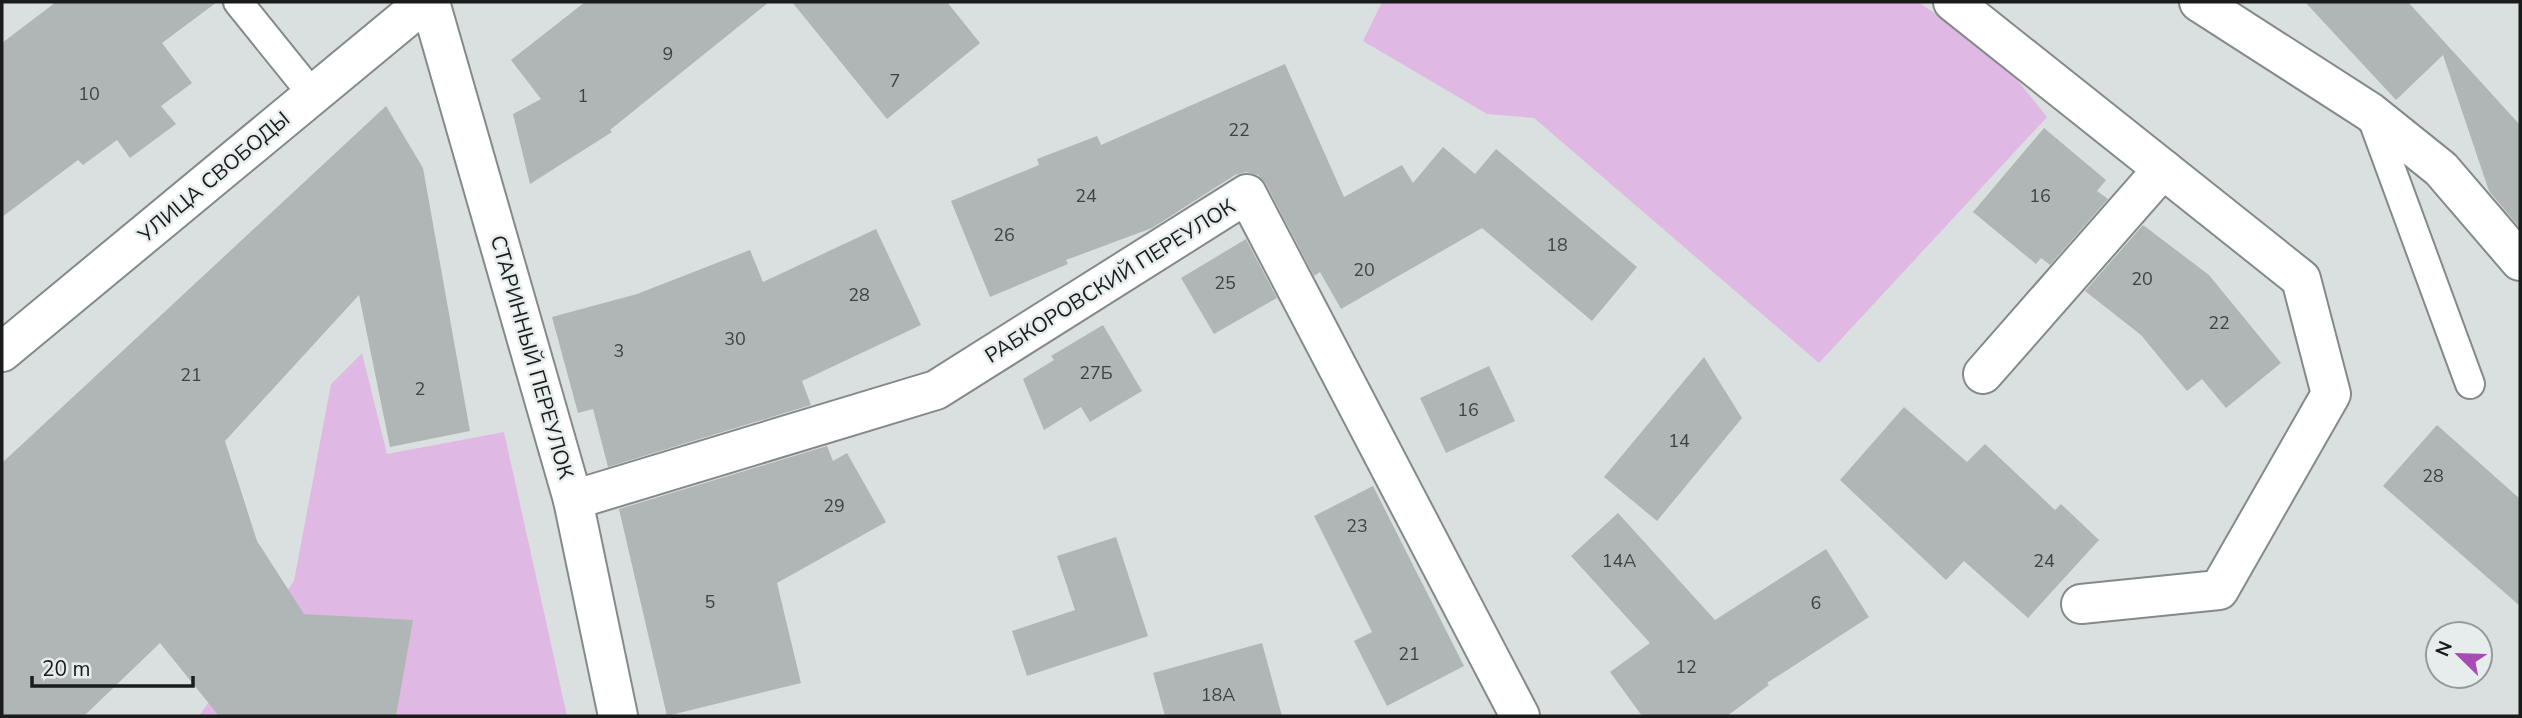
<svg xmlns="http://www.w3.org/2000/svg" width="2522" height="718" font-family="'Nunito Sans',sans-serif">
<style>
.green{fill:#dfb9e4}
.building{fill:#b0b6b6}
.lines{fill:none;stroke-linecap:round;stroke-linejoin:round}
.lane-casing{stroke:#848989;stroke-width:32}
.street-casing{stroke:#848989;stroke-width:42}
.lane{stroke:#fff;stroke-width:28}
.street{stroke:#fff;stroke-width:38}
.labels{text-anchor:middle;stroke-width:5;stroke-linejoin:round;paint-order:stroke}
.number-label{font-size:18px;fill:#3f4242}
.street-label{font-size:21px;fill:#191c1b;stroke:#e7eded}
</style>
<rect width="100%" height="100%" fill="#dae0e0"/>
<g class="green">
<polygon points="1382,2 1918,2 1998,56 2047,117 1819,363 1534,118 1487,114 1363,41"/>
<polygon points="362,353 387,454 504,432 567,716 199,716 294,581 331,384"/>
</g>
<g class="building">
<polygon points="56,2 217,2 162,43 192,83 161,106 176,124 130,158 117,140 83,165 78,160 2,217 2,43"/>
<polygon points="585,2 769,2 610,130 612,132 530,184 513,114 541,99 511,60"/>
<polygon points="792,2 947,2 980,43 887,119"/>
<polygon points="2305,2 2408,2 2520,125 2520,228 2489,191 2443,55 2396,100"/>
<polygon points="1285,64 1344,197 1402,165 1413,183 1443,147 1475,174 1496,149 1637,267 1592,321 1482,228 1341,309 1320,272 1314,276 1266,184 1258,175 1246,172 1235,175 1152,228 1066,260 1068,264 990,297 951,201 1039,165 1037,159 1097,136 1101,145"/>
<polygon points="386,106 423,168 470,431 390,447 359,295 225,441 257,541 304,614 413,620 396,716 219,716 160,643 84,716 2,716 2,463"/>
<polygon points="2044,128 2106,180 2097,191 2108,199 2050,265 2041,258 2036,264 1973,212"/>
<polygon points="2143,225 2209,275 2281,363 2226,408 2202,379 2187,391 2141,335 2085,291"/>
<polygon points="876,229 921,325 802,381 811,405 608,467 593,409 578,413 552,317 637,294 750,250 763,282"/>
<polygon points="1246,239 1277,298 1214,334 1181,278"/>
<polygon points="1103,325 1142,391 1090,422 1081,407 1044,430 1023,379 1054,360 1051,356"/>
<polygon points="1704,357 1742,418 1657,521 1604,477"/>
<polygon points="1489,366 1515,421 1446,453 1420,398"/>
<polygon points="1904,407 1967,462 1985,444 2055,510 2061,504 2099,540 2028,618 1964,561 1946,580 1840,480"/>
<polygon points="2437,425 2520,499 2520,606 2383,486"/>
<polygon points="827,446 833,461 847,453 886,522 777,583 801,683 667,716 619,509"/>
<polygon points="1373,486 1464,666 1387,706 1354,641 1372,632 1314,516"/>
<polygon points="1618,513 1715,620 1826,549 1869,617 1767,683 1769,685 1727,716 1642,716 1610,672 1650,643 1571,556"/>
<polygon points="1116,537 1148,636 1027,676 1012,631 1075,610 1057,556"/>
<polygon points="1262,643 1282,716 1165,716 1153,673"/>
</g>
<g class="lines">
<defs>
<g id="lane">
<polyline points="238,2 313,95"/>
<polyline points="2370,112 2470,384"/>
</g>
<g id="street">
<polyline points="430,2 573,500 618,716"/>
<polyline points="1953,2 2301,279 2331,394 2219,590 2081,604"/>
<polyline points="2199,2 2370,112 2441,169 2520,261"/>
<polyline points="2,352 425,2"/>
<polyline points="1983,374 2163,169"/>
<polyline points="573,500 936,390 1247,194 1520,716"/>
</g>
</defs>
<use href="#lane" class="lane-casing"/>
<use href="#street" class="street-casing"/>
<use href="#lane" class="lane"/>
<use href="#street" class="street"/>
</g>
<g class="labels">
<g class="number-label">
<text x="668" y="60">9</text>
<text x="895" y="87">7</text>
<text x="89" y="100">10</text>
<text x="583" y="102">1</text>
<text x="1239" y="136">22</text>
<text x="1086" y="202">24</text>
<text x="2040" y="202">16</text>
<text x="1004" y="241">26</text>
<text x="1557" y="251">18</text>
<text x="1364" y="276">20</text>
<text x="2142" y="285">20</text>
<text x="1225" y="289">25</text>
<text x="859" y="301">28</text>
<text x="2219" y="329">22</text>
<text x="735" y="345">30</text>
<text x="619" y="357">3</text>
<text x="1096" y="379">27Б</text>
<text x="191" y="381">21</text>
<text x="420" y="395">2</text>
<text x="1468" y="416">16</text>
<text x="1679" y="447">14</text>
<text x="2433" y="482">28</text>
<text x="834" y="512">29</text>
<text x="1357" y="532">23</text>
<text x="1619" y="567">14А</text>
<text x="2044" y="567">24</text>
<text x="710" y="608">5</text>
<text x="1816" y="609">6</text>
<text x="1409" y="660">21</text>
<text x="1686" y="673">12</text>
<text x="1218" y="701">18А</text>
</g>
<g class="street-label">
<text transform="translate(214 177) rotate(-40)" y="7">УЛИЦА СВОБОДЫ</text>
<text transform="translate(1110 281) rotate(-32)" y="7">РАБКОРОВСКИЙ ПЕРЕУЛОК</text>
<text transform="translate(532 357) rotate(74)" y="7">СТАРИННЫЙ ПЕРЕУЛОК</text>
</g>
</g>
<rect width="2522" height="718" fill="none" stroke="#191c1b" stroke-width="7"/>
<g transform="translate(2459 655) rotate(293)"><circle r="33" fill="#e7eded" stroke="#959999" stroke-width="2"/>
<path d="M0-5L12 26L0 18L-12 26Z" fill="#a84bb5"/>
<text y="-10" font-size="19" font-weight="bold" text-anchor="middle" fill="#191c1b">N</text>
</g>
<path d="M32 676v10h161v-10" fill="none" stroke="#191c1b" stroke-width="3.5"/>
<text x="42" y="676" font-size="21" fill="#191c1b" stroke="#e7eded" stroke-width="5" paint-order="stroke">20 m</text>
</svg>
